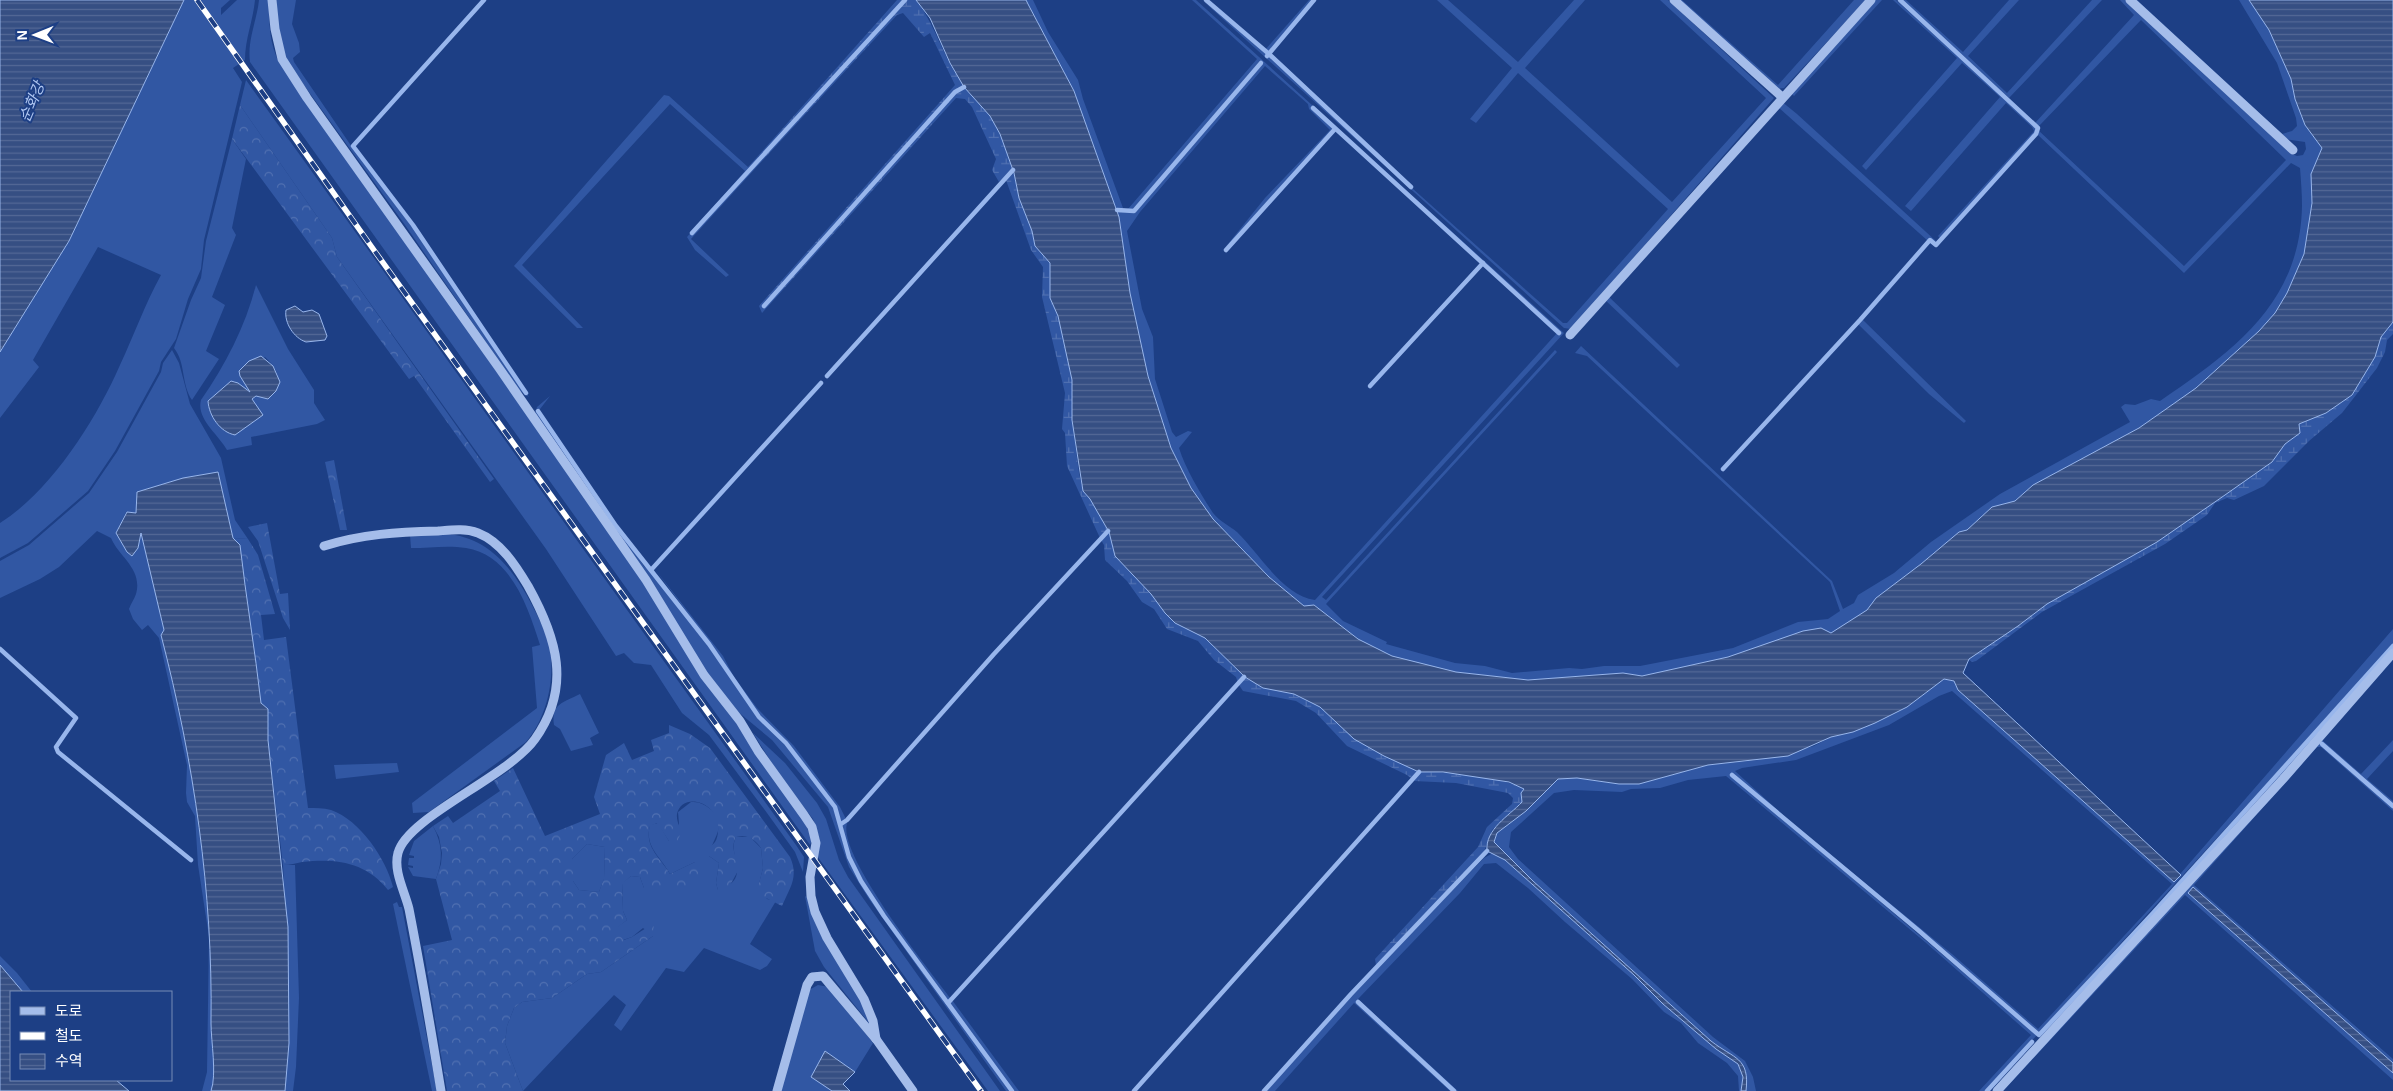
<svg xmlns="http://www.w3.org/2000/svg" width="2393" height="1091" font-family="Arial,'Noto Sans KR',sans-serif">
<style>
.grass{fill:#3157a3;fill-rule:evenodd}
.forest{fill:url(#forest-crowns);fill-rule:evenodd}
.wetland{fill:url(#wetland-marsh)}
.water{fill:url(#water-rules);stroke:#98b6ec}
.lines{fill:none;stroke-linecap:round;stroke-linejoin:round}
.stream{stroke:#98b6ec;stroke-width:4.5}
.minor{stroke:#a5bdea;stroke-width:9}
.rail-casing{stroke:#fff;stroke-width:5.5}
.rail{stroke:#1d3f85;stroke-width:4;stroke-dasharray:11;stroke-linecap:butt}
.labels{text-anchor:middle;stroke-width:4;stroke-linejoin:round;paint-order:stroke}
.water-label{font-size:15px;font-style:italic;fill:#b0c7f2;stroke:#1d3f85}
</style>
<defs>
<pattern id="forest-crowns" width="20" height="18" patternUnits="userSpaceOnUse" patternTransform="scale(1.25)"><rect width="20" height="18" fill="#3157a3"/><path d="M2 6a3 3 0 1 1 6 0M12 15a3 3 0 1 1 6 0" fill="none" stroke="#5070b1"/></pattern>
<pattern id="wetland-marsh" width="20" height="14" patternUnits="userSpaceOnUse" patternTransform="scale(1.25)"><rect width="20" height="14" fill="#3157a3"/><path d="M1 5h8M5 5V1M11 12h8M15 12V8" fill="none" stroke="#5070b1"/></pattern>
<pattern id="water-rules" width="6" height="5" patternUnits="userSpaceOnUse" patternTransform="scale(1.25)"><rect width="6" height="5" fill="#364f83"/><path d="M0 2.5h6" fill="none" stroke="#546996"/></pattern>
</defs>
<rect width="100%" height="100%" fill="#1d3f85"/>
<g class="grass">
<path d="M184,0H230L221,8V15L237,0H255C253,21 245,39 245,60L233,68L242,82L204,240L201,269L188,299L176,339L161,362L159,371L115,451L88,491L28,543L0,558V523C51,491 96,420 120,365C134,335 145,304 161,275L98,247L33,360L39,367L0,418V352L69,241Z"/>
<path d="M259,0H269C269,23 269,44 280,64L639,574L805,822L812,840L810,845L250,62C247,41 257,20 259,0Z"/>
<polygon points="276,0 296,0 292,24 299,43 300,52 293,58 294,62 352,147 412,226 529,397 519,390 405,225 288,63 280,42"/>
<path d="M1026,0H1033L1048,32L1078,80L1083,99L1123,208L1118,210L1135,213L1262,65L1259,62L1132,210L1128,209L1257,59L1192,0H1196L1564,333L1322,597L1326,600L1555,350L1557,352L1326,604L1343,621L1387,642L1386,644L1455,663L1485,666L1512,673L1569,668L1582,669L1604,666H1640L1733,648L1798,622L1828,619L1840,611L1830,582L1587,356L1575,353L1581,346L1832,581L1843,609L1854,603L1858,595L1894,573L1931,542L2000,494L2130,422L2121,407L2125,404L2135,405L2151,399L2160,401C2233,351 2300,304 2302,206C2302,194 2301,181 2300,168L2291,163L2184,273L2038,135V130L2184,266L2286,160L2141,20L2039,126L2035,123L2134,15L2120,0H2128L2292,154L2297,156L2303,155L2306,149L2305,142L2284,139L2132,0H2137L2282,134L2292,131L2297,126L2296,118L2277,63L2239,0H2249L2269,30L2291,79L2295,99L2305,125L2322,148L2311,174L2312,203L2304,254L2287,293L2275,313L2259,331L2196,388L2139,428L2033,485L2015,501L1992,507L1967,530L1959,532L1921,564L1876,598L1867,610L1831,634L1821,628L1728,657L1642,676L1623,673L1528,680L1456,672L1392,656L1358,639L1314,605L1304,606L1269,577L1213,519L1191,488L1171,448L1148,376L1130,293L1119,217L1074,91ZM1265,66L1308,104L1309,109L1330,130L1265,198L1224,249L1334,129L1312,109L1311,107H1314L1561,333L1559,335L1557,333L1315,600C1283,596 1259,553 1237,532C1230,526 1219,521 1213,513C1201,494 1186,470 1179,448L1192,432L1188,431L1176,437L1172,432L1155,379L1153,337L1142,309L1127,231L1140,212Z"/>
<polygon points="1202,0 1268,55 1412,188 1563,323 1567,323 1668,209 1518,73 1476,123 1470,119 1512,68 1437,0 1448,0 1518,62 1574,0 1585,0 1525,68 1672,202 1766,98 1660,0 1668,0 1774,98 1571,329 1564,328"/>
<polygon points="1309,0 1313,0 1268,52 1265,50"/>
<polygon points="1677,0 1682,0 1778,85 1854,0 1866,0 1784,88 1777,89"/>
<polygon points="1874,0 1882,0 1794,96 1789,91"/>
<polygon points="1893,0 1896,0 2037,128 2035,133 1940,238 1938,236 2034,131 2032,127 2006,103 1911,211 1905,206 2000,97 1962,63 1866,170 1862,166 1957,58"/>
<polygon points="1901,0 1906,0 1963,52 2009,0 2019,0 1968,56 2007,93 2092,0 2102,0 2009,98"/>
<polygon points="246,80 796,845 804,857 803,872 795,852 767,813 709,735 682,713 651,665 634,663 624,653 616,656 546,549 337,257 332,238 240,105"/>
<polygon points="664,95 669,96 748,167 758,156 763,160 691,239 729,275 726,277 695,250 687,237 745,171 670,104 522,265 583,328 577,328 514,266"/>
<polygon points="1781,101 1797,114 1937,242 1930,239 1928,241 1777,106"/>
<path d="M232,139L246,159L232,228L236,235L212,297L225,305L206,351L219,359L192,400C181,384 186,363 174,348L191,300L201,278L206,241Z"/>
<path d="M256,285L288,349L314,390V403L325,420L317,424L251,437L252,445L227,450C218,434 196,419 201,400C226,364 245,327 256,285ZM265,357C280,371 284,385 268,399L256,396L252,399L262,415L226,432L211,413L234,381L251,393L240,376Z"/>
<polygon points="1607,295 1680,365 1677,368 1604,299"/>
<polygon points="1863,320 1966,421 1964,423 1929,394 1858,324"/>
<path d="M172,350L179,363L190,404L221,458L235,520L248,539L233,538L218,472L183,478L137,492L136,514L126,512L116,533L127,552L138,548L141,531L164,630L161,635C194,762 213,892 211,1023C211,1042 217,1074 211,1091H202L207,1072L209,937L198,865L195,816L187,802L186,793L187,765L159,638L148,625L142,630L133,619L129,609C131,603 134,600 136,594C143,569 119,557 111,538L97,531L59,567L40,579L0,598V561L29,545L89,493L117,452L161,372L163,363Z"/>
<polygon points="550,396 537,413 644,566 650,570 700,634 757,717 785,743 834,808 844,847 858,877 884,918 1011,1091 1006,1091 869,899 849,867 828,807 772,740 737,711 708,674 535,415 537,407"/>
<path d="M445,534C488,536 514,570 532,605C539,619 547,633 550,648C555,680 547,717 526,742L429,812L413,813L412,803L537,708L532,647L540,645C528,607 511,555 466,548C448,545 429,548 411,548L410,535Z"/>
<polygon points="654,568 723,656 734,677 757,708 794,746 840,807 846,819 841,822 836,806 787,742 761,718 710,643"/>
<path d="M2393,629V644L2360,681L2039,1033L1945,952L1731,775L2037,1035L1985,1091H1979L2031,1035L1925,942L1726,776L1688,780L1660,788L1631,789L1622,792L1574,790L1554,793L1511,832L1509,847L1518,859L1713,1037L1745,1061L1753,1077L1756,1091H1746C1748,1056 1735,1060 1711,1041L1533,881L1494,842L1497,833L1526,811L1558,779L1577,778L1619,784H1639L1708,765L1758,760L1814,746L1831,737L1853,732L1907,707L1944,679L1954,681L1958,690L2174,881ZM1952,691L2172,884L2038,1029L1952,954L1794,825L1735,771L1742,768L1796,760L1889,725L1939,696Z"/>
<polygon points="2393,647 2293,762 2043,1035 2040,1035 2156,911"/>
<polygon points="2393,659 2322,740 2361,774 2393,740 2393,751 2367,779 2393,801 2393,805 2321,744 2393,808 2393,811 2321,747 2317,747 2194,885 2393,1059 2393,1063 2193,887 2188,893 2393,1073 2393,1080 2185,895 2003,1091 2000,1091"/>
<path d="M580,694L599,733L590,738L593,745L571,751L560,729L554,725C551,703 563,703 580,694Z"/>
<polygon points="753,733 785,763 817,803 826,819 839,860 848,877 1000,1091 988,1091 817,856 820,840 813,819 782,779"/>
<polygon points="397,763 399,772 336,779 334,765"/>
<path d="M691,802C699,802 702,803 709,808C731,823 711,839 709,856L719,863L716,883L718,890C754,879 726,855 736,837H750L761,848L763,868L759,884L767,899L776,901L750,944L772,959L767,966L760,970L704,948L684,972L666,968L621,1031L614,1025L626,1005L614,995L523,1091L505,1043L507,1026L514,1008L522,1002L552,998L587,974L601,972L653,936L643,928L632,937L623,940L617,927L627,920L623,911L622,883L631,876L640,877L644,888L688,885L695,862L670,874C661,857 644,847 650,825L658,823L669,841L679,824L678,812Z"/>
<path d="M848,821C832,849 931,972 951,999L948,1002L884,915L862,880L849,856L841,825Z"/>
<path d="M433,826C443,845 443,860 436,879L413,876L408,867L413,868V866L408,865L409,858H414V856L409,855L414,841Z"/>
<polygon points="587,844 605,847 604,879 599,892 579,890 573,881 572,859"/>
<polygon points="1493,853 1505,860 1634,975 1663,1004 1738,1064 1743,1077 1741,1091 1739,1091 1738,1076 1727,1063 1698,1043 1681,1023 1664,1012 1632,979 1565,922 1528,888 1496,863 1484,864 1460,893 1358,999 1458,1091 1456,1091 1358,1001 1357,1003 1453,1091 1450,1091 1354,1003 1275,1091 1266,1091 1351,995 1484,858"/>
<polygon points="283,865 295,865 299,998 296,1067 293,1091 285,1091 289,1042 289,973"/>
<path d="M805,896L809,899C818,947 858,979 869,1023L824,967L815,951Z"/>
<polygon points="397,902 399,907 402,907 437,1091 432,1091 393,904"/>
<polygon points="0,956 17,973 32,992 23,992 0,965"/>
<polygon points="818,985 829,987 833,991 873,1043 855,1072 825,1052 811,1077 832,1091 780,1091 809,990"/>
<polygon points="952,1000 1019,1091 1013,1091 949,1003"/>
</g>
<g class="forest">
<polygon points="240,105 332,238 337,257 494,479 490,482 414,376 409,379 232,139"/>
<polygon points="334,460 347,530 340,530 325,462"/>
<polygon points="267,523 280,594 288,593 290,630 283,618 258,541 248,527"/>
<path d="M233,538L248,539L258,555L275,614L261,615L264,640L286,637L308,808C315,808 323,808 331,810C360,820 386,859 393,887L388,890C366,862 336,858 302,862C296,863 290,865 283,865L268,740V709L261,703C255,650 246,598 240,545Z"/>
<path d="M669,725L690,734L710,748L790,857C799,877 790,887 782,906L762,896L757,891L763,868L761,848C755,839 747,834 736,837C730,848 736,857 740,867L727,891L718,890L716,883L719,863L709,856L707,850C709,847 713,845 715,842C717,839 718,834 718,831C722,803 682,790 677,814C676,820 680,827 681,833L677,842L669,841L657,823L650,826C644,847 660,857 670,874L695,862L700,865L704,876C695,889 667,890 653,893L644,888L640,877L631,876L622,884L623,911L627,920L618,927L624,940L632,937L654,923L653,936L601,972L587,974L552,998L522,1002L514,1008L507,1026L505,1043L523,1091H447L423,946L452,940L436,879L441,864L442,853L439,837L433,826L448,816L453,823L500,791L494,781L513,768L545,836L600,814L594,797L606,755L624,743L632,760L654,751L651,740L669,733ZM587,844L605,847L604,878L599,892L579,890L573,881L577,864L572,859Z"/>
</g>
<g class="wetland">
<path d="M897,0H916C932,21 938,41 950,64C960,84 977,97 989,115C1000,131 1006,150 1012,168L999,182L992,170L996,159L972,107L965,99L956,98L762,313L759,306L955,85L930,33L924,37L903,13L897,15L763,160L758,156Z"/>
<polygon points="1014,173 1019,198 1032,231 1035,246 1050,263 1050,298 1058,316 1072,380 1072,420 1079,473 1083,491 1090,499 1107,529 1100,538 1067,466 1065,433 1062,429 1065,393 1042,297 1043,267 1031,250 1006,180"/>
<polygon points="2393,322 2393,334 2387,340 2385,352 2377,368 2342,413 2309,441 2264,486 2234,500 2227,498 2215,503 2207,515 2165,544 2042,612 1976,661 1972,662 1968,659 2018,626 2047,604 2157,542 2272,462 2285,444 2300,433 2299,424 2326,413 2352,395 2375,357 2381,337"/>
<polygon points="1109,532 1115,556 1151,594 1165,613 1175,623 1205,638 1244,676 1238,683 1236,677 1214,660 1198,641 1167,629 1154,609 1142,602 1127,581 1105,560 1104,545 1101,540"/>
<polygon points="1245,677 1263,688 1294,694 1320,707 1354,739 1418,771 1413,780 1407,775 1347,746 1316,713 1296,701 1243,691 1239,685"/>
<path d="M1420,772C1454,773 1494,775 1525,789L1522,802L1492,830L1484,852L1376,965L1375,959L1478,847L1487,827L1512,804L1513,798L1508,793L1456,783L1414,781Z"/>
</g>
<g class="water">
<polygon points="0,0 184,0 69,241 0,352"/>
<path d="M916,0H1026L1029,6L1074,91L1119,217L1130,293L1148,376L1171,448L1191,488L1213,519L1269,577L1304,606L1314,605L1358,639L1392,656L1456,672L1528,680L1623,673L1642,676L1728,657L1803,631L1821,628L1831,633L1867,610L1876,598L1921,564L1959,532L1967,530L1992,507L2015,501L2033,485L2139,428L2196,388L2259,331L2275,313L2287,293L2304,254L2312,203L2311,174L2322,148L2305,125L2295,99L2291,79L2269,30L2249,0H2393V322L2381,337L2375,357L2352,395L2326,413L2299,424L2300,433L2285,444L2272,462L2225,495L2157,542L2047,604L2018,626L1969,659L1963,673L2181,875L2174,882L1958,690L1954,681L1944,679L1907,707L1875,723L1853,732L1831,737L1788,756L1708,765L1639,784H1619L1577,778L1558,779L1526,811L1497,833L1494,842L1533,881L1711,1041C1734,1059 1750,1057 1746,1091H1741L1743,1077L1738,1064L1716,1049L1663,1004L1634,975L1505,860L1487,851C1485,829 1509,816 1522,802L1521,793L1524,789L1509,782L1443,772H1419L1384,756L1354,739L1320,707L1294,694L1263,688L1245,677L1205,638L1175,623L1165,613L1151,594L1115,556L1109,532L1090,499L1083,491L1072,420V380L1058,316L1050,298V263L1035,246L1032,231L1019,198L1014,173L1000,134L990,116L964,87L950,63L930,18Z"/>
<path d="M295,306L303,312L312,310L319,314L327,336L325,340L306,342C294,338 284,323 286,310Z"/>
<path d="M261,356L273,366L280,382L276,391L268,399L256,396L252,399L263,415L235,435C220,432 209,416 208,401L231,381L238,383L250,392L240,376L239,371L249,361Z"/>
<path d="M218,472L233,538L240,545C246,598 255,650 261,703L268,709V740L288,927L289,1043L285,1091H211C217,1074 211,1042 211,1023C213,892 194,762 161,635L164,630L141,533L138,548L132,556L127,552L116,533L127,512L136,513L137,492L183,478Z"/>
<polygon points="2193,887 2393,1063 2393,1073 2188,893"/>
<polygon points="0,965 23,992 11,992 11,1080 116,1080 129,1091 0,1091"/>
<polygon points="825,1051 855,1072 843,1084 850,1091 832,1091 811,1077"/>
</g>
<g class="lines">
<g class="stream">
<polyline points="484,0 353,146 413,225 526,393"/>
<polyline points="1206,0 1269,54 1411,187"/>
<polyline points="1267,56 1314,0"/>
<polyline points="1313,108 1559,333"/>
<polyline points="1117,210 1134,211 1261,63"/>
<polyline points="692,233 905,0"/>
<polyline points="1226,250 1335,129"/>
<polyline points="764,306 955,92 964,87"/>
<polyline points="827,376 1013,170"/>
<polyline points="1370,386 1483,263"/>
<polyline points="538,411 616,526 709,644 759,717 786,743 835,807 849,857 861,881 884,916 1012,1091"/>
<polyline points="1723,469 1860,320 1930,240 1936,245 2036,134 2038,128 1900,0"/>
<polyline points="651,570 821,383"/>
<polyline points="0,649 76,718 56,747 58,752 191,860"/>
<polyline points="2322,744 2393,806"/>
<polyline points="1732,775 1918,930 2039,1035 2153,913 2393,646"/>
<polyline points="841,824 847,820 994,654 1108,531"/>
<polyline points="1358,1002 1454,1091"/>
<polyline points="948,1003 1244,677"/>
<polyline points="1134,1091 1419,772"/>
<polyline points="1264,1091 1351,994 1487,851"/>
<polyline points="1987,1091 2032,1042"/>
</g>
<g class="minor">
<polyline points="272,0 275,29 282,59 307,98 499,368 646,580 704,675 740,721 758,751 804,815 812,827 816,843 810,877 811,896 815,912 827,938 864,999 873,1021 876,1039"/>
<polyline points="1674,0 1782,97"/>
<polyline points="2130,0 2293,150"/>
<polyline points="1570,335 1871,0"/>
<path d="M324,546C362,534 398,532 438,531C451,530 465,528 478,533C501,542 516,566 528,586C557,638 572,687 535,739C508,777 407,817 398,853C393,871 405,892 409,909C421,970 431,1030 441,1091"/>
<polyline points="777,1091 807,985 812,977 823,976 876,1039 913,1091"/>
<polyline points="1997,1091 2283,779 2393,653"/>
</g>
<defs>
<polyline id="rail" points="197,0 376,253 981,1091"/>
</defs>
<use href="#rail" class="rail-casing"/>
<use href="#rail" class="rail"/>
</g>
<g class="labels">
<g class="water-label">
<text transform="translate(32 102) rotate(-67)" y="5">순화강</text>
</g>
</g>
<rect x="10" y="991" width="162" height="90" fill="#1d3f85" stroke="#778cb6"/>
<rect x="20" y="1007" width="25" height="8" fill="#a5bdea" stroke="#778cb6"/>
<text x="55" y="1016" font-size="15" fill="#ffffff">도로</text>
<rect x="20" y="1032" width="25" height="8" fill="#ffffff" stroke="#778cb6"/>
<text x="55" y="1041" font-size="15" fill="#ffffff">철도</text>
<rect x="20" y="1054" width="25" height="15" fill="url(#water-rules)" stroke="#778cb6"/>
<text x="55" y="1066" font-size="15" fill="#ffffff">수역</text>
<g transform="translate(35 35) rotate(269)" stroke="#1d3f85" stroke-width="4" paint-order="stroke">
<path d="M0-4L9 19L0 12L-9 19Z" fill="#ffffff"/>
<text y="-8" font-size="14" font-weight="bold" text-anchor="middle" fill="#ffffff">N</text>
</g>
</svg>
